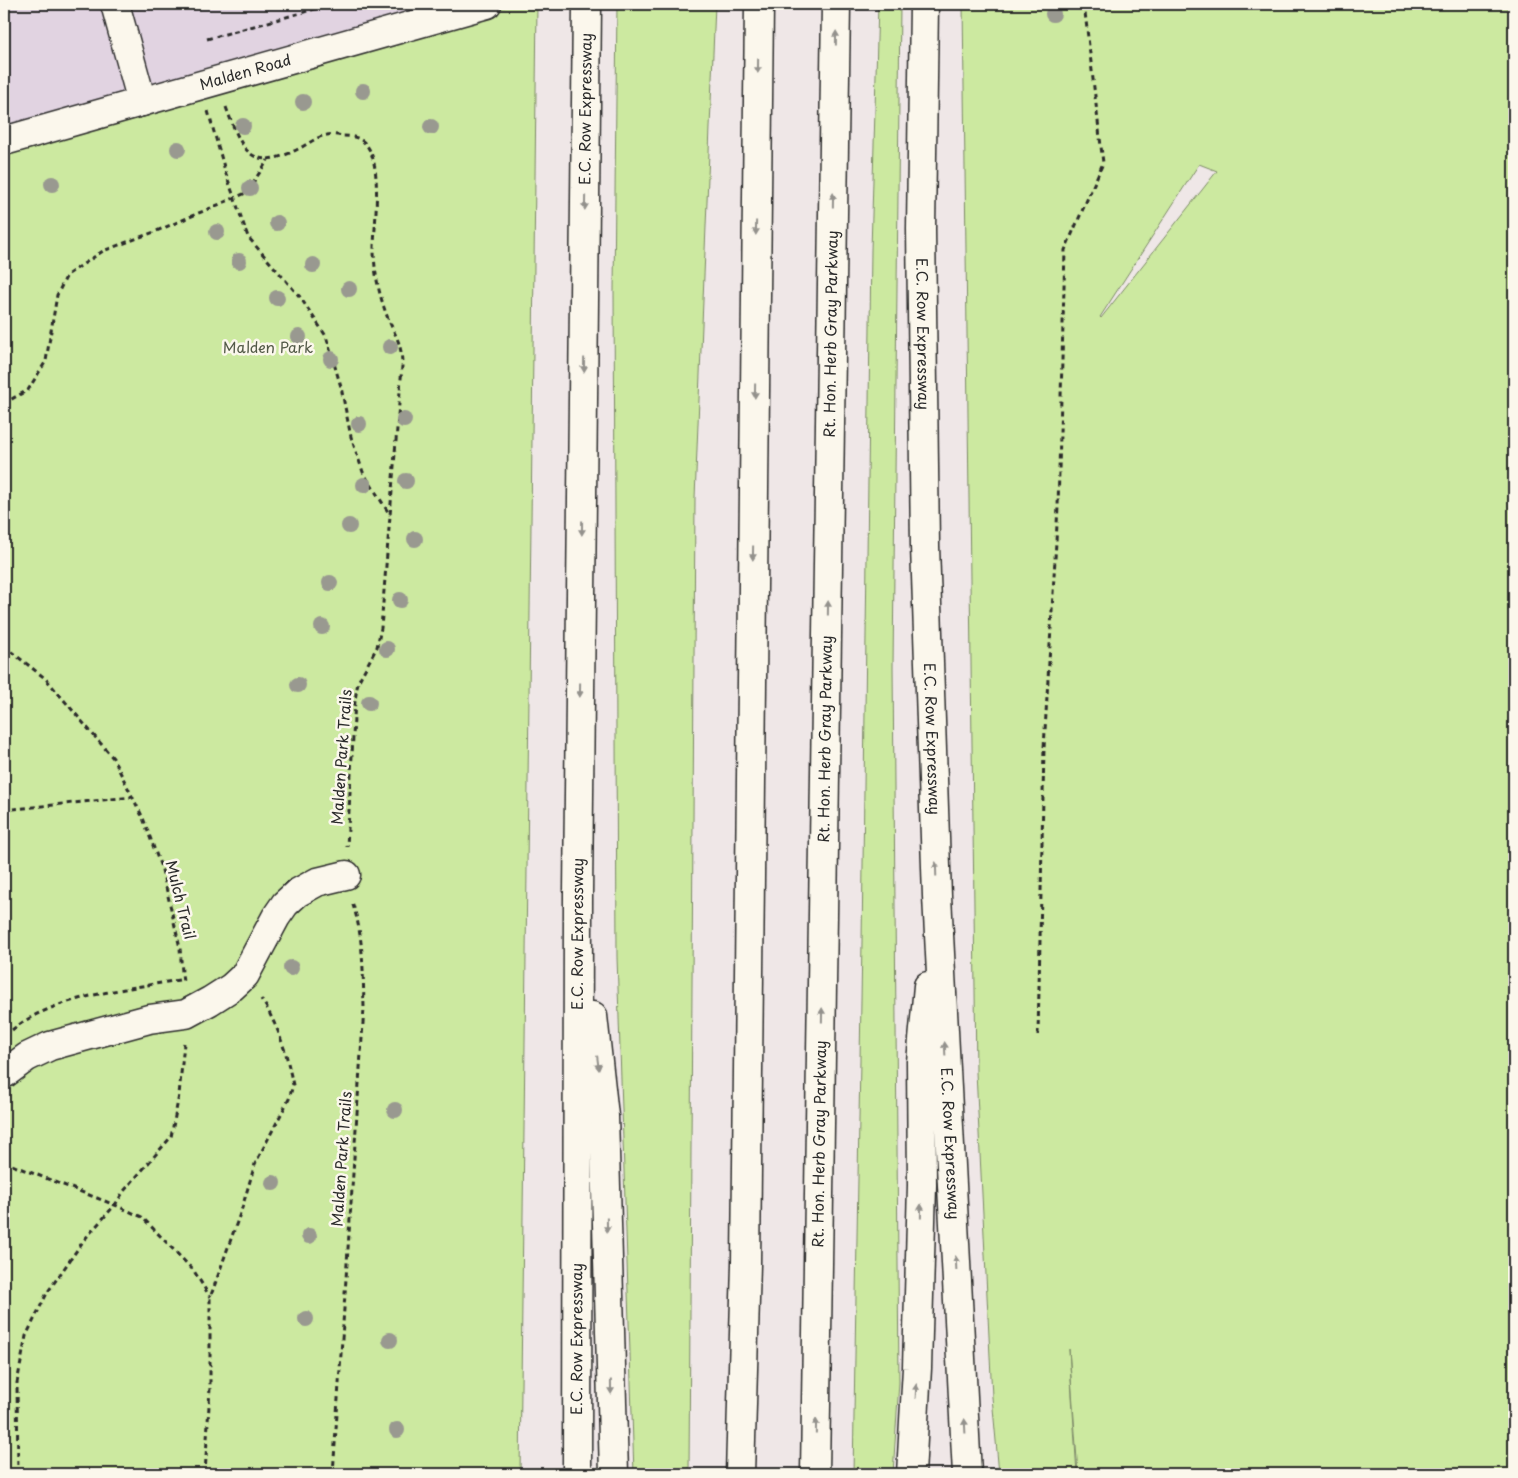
<svg xmlns="http://www.w3.org/2000/svg" width="1518" height="1478" font-family="'Playpen Sans',sans-serif">
<style>
.built{fill:#e1d3e1}
.green{fill:#cce9a0;stroke:#7c8a66;fill-rule:evenodd}
.lines{fill:none;stroke-linecap:round;stroke-linejoin:round}
.minor-casing{stroke:#2b2b2b;stroke-width:31}
.major-casing{stroke:#2b2b2b;stroke-width:31}
.highway-casing{stroke:#2b2b2b;stroke-width:31}
.path{stroke:#2b2b2b;stroke-width:3;stroke-dasharray:5 4;stroke-linecap:butt}
.minor{stroke:#fbf7ec;stroke-width:28}
.major{stroke:#fbf7ec;stroke-width:28}
.highway{stroke:#fbf7ec;stroke-width:28}
.tree{fill:#999990}
.oneway{fill:#93918c}
.labels{text-anchor:middle;stroke-width:5;stroke-linejoin:round;paint-order:stroke}
.street-label{font-size:15px;fill:#2b2b2b;stroke:#fbf7ec}
.park-label{font-size:15px;fill:#535a48;stroke:#fbf7ec}
</style>
<rect width="100%" height="100%" fill="#efe7e7"/>
<filter id="ink" filterUnits="userSpaceOnUse"><feTurbulence type="fractalNoise" baseFrequency=".02" numOctaves="2"/><feDisplacementMap in="SourceGraphic" scale="10" xChannelSelector="R" yChannelSelector="G"/><feConvolveMatrix kernelMatrix="1 2 1 2 8 2 1 2 1" color-interpolation-filters="sRGB"/></filter>
<g filter="url(#ink)">
<polygon class="built" points="4,4 515,4 4,146"/>
<g class="green">
<polygon points="515,4 537,4 520,1474 4,1474 4,146"/>
<polygon points="617,4 715,4 695,498 689,1474 634,1474 617,957 614,289"/>
<polygon points="878,4 900,4 893,666 899,1382 893,1474 853,1474 862,942 871,250"/>
<path d="M963,4H1514V1474H1078L1069,1349L1077,1474H999L992,1397L976,1072ZM1199,164L1217,171L1101,318L1100,317Z"/>
</g>
<g class="lines">
<defs>
<g id="minor">
<polyline points="115,4 142,102"/>
<polyline points="4,1074 27,1057 50,1046 149,1019 186,1014 210,1001 232,987 245,975 276,917 285,904 297,893 317,882 346,875"/>
</g>
<g id="major">
<path id="s1" d="M4,141L487,4"/>
</g>
<g id="highway">
<path id="s2" d="M924,4L921,229L925,546L937,896L967,1474"/>
<polyline points="593,1016 604,1116 614,1474"/>
<path id="s3" d="M577,1474L578,893L587,4"/>
<polyline points="740,1474 746,1264 759,4"/>
<path id="s4" d="M815,1474L836,4"/>
<polyline points="911,1474 917,1368 922,1185 921,1062 928,986"/>
</g>
</defs>
<use href="#minor" class="minor-casing"/>
<use href="#major" class="major-casing"/>
<use href="#highway" class="highway-casing"/>
<g class="path">
<polyline points="207,39 333,4"/>
<path d="M226,107C242,151 251,174 300,148C308,144 318,136 327,135C332,134 338,135 342,136C348,136 355,136 361,140C385,155 374,223 374,249C374,271 379,295 387,316C395,336 402,342 402,366L381,628L377,647L358,682L355,700L347,847"/>
<polyline points="208,111 226,174 248,237 300,297 326,336 341,387 351,437 363,472 390,515"/>
<polyline points="4,404 8,401 28,390 46,361 57,295 67,275 103,251 154,232 246,193 268,160"/>
<polyline points="4,646 46,679 113,758 143,818 162,870 180,948 183,984"/>
<polyline points="4,810 132,797"/>
<path d="M12,1030C55,995 130,989 184,979"/>
<polyline points="1038,1035 1044,748 1058,507 1065,250 1103,163 1084,4"/>
<polyline points="4,1162 115,1205 142,1217 194,1271 210,1297"/>
<polyline points="18,1474 17,1383 26,1336 47,1293 84,1240 115,1205 124,1191 171,1137 179,1095 184,1043"/>
<polyline points="205,1474 210,1388 210,1298 242,1208 255,1164 289,1099 293,1085 286,1054 278,1031 267,1008 261,999"/>
<path d="M333,1474L364,1008C363,973 364,936 352,902"/>
</g>
<use href="#minor" class="minor"/>
<use href="#major" class="major"/>
<use href="#highway" class="highway"/>
</g>
<g class="tree">
<circle cx="1053" cy="14" r="8"/>
<circle cx="363" cy="91" r="8"/>
<circle cx="303" cy="102" r="8"/>
<circle cx="243" cy="126" r="8"/>
<circle cx="431" cy="127" r="8"/>
<circle cx="178" cy="149" r="8"/>
<circle cx="52" cy="184" r="8"/>
<circle cx="250" cy="188" r="8"/>
<circle cx="277" cy="223" r="8"/>
<circle cx="217" cy="232" r="8"/>
<circle cx="239" cy="261" r="8"/>
<circle cx="313" cy="265" r="8"/>
<circle cx="349" cy="289" r="8"/>
<circle cx="277" cy="298" r="8"/>
<circle cx="299" cy="337" r="8"/>
<circle cx="390" cy="347" r="8"/>
<circle cx="331" cy="359" r="8"/>
<circle cx="404" cy="420" r="8"/>
<circle cx="359" cy="424" r="8"/>
<circle cx="406" cy="481" r="8"/>
<circle cx="364" cy="485" r="8"/>
<circle cx="349" cy="526" r="8"/>
<circle cx="415" cy="539" r="8"/>
<circle cx="330" cy="583" r="8"/>
<circle cx="400" cy="600" r="8"/>
<circle cx="322" cy="627" r="8"/>
<circle cx="387" cy="649" r="8"/>
<circle cx="298" cy="685" r="8"/>
<circle cx="369" cy="703" r="8"/>
<circle cx="291" cy="968" r="8"/>
<circle cx="395" cy="1110" r="8"/>
<circle cx="273" cy="1183" r="8"/>
<circle cx="309" cy="1236" r="8"/>
<circle cx="306" cy="1319" r="8"/>
<circle cx="390" cy="1340" r="8"/>
<circle cx="397" cy="1430" r="8"/>
</g>
<defs><path id="oneway-solid" d="M-6-.8H1V-3.2L6.5 0L1 3.2V.8H-6Z" transform="scale(1.25)"/></defs>
<g class="oneway">
<use href="#oneway-solid" transform="translate(836 38) rotate(-89)"/>
<use href="#oneway-solid" transform="translate(758 66) rotate(91)"/>
<use href="#oneway-solid" transform="translate(833 200) rotate(-89)"/>
<use href="#oneway-solid" transform="translate(585 203) rotate(91)"/>
<use href="#oneway-solid" transform="translate(756 228) rotate(91)"/>
<use href="#oneway-solid" transform="translate(584 365) rotate(91)"/>
<use href="#oneway-solid" transform="translate(755 391) rotate(91)"/>
<use href="#oneway-solid" transform="translate(582 528) rotate(91)"/>
<use href="#oneway-solid" transform="translate(753 553) rotate(91)"/>
<use href="#oneway-solid" transform="translate(828 608) rotate(-89)"/>
<use href="#oneway-solid" transform="translate(580 690) rotate(91)"/>
<use href="#oneway-solid" transform="translate(936 869) rotate(-92)"/>
<use href="#oneway-solid" transform="translate(822 1015) rotate(-89)"/>
<use href="#oneway-solid" transform="translate(945 1049) rotate(-93)"/>
<use href="#oneway-solid" transform="translate(598 1063) rotate(83)"/>
<use href="#oneway-solid" transform="translate(921 1211) rotate(-89)"/>
<use href="#oneway-solid" transform="translate(607 1225) rotate(89)"/>
<use href="#oneway-solid" transform="translate(956 1263) rotate(-93)"/>
<use href="#oneway-solid" transform="translate(611 1387) rotate(89)"/>
<use href="#oneway-solid" transform="translate(916 1391) rotate(-87)"/>
<use href="#oneway-solid" transform="translate(816 1426) rotate(-89)"/>
<use href="#oneway-solid" transform="translate(965 1426) rotate(-93)"/>
</g>
</g>
<g class="labels">
<g class="street-label">
<text dy="5" stroke="none"><textPath href="#s1" startOffset="251">Malden Road</textPath></text>
<text dy="5" stroke="none"><textPath href="#s3" startOffset="1365">E.C. Row Expressway</textPath></text>
<text dy="5" stroke="none"><textPath href="#s4" startOffset="1140">Rt. Hon. Herb Gray Parkway</textPath></text>
<text dy="5" stroke="none"><textPath href="#s2" startOffset="330">E.C. Row Expressway</textPath></text>
<text dy="5" stroke="none"><textPath href="#s4" startOffset="735">Rt. Hon. Herb Gray Parkway</textPath></text>
<text dy="5" stroke="none"><textPath href="#s2" startOffset="735">E.C. Row Expressway</textPath></text>
<text transform="translate(342 757) rotate(-86)" y="5">Malden Park Trails</text>
<text transform="translate(180 900) rotate(76)" y="5">Mulch Trail</text>
<text dy="5" stroke="none"><textPath href="#s3" startOffset="540">E.C. Row Expressway</textPath></text>
<text dy="5" stroke="none"><textPath href="#s4" startOffset="330">Rt. Hon. Herb Gray Parkway</textPath></text>
<text dy="5" stroke="none"><textPath href="#s2" startOffset="1140">E.C. Row Expressway</textPath></text>
<text transform="translate(342 1159) rotate(-86)" y="5">Malden Park Trails</text>
<text dy="5" stroke="none"><textPath href="#s3" startOffset="135">E.C. Row Expressway</textPath></text>
</g>
<g class="park-label">
<text x="268" y="353">Malden Park</text>
</g>
</g>
<rect width="1518" height="1478" fill="none" stroke="#fbf7ec" stroke-width="20"/>
<rect x="10" y="10" width="1498" height="1458" fill="none" stroke="#2b2b2b" stroke-width="2" filter="url(#ink)"/>
</svg>
